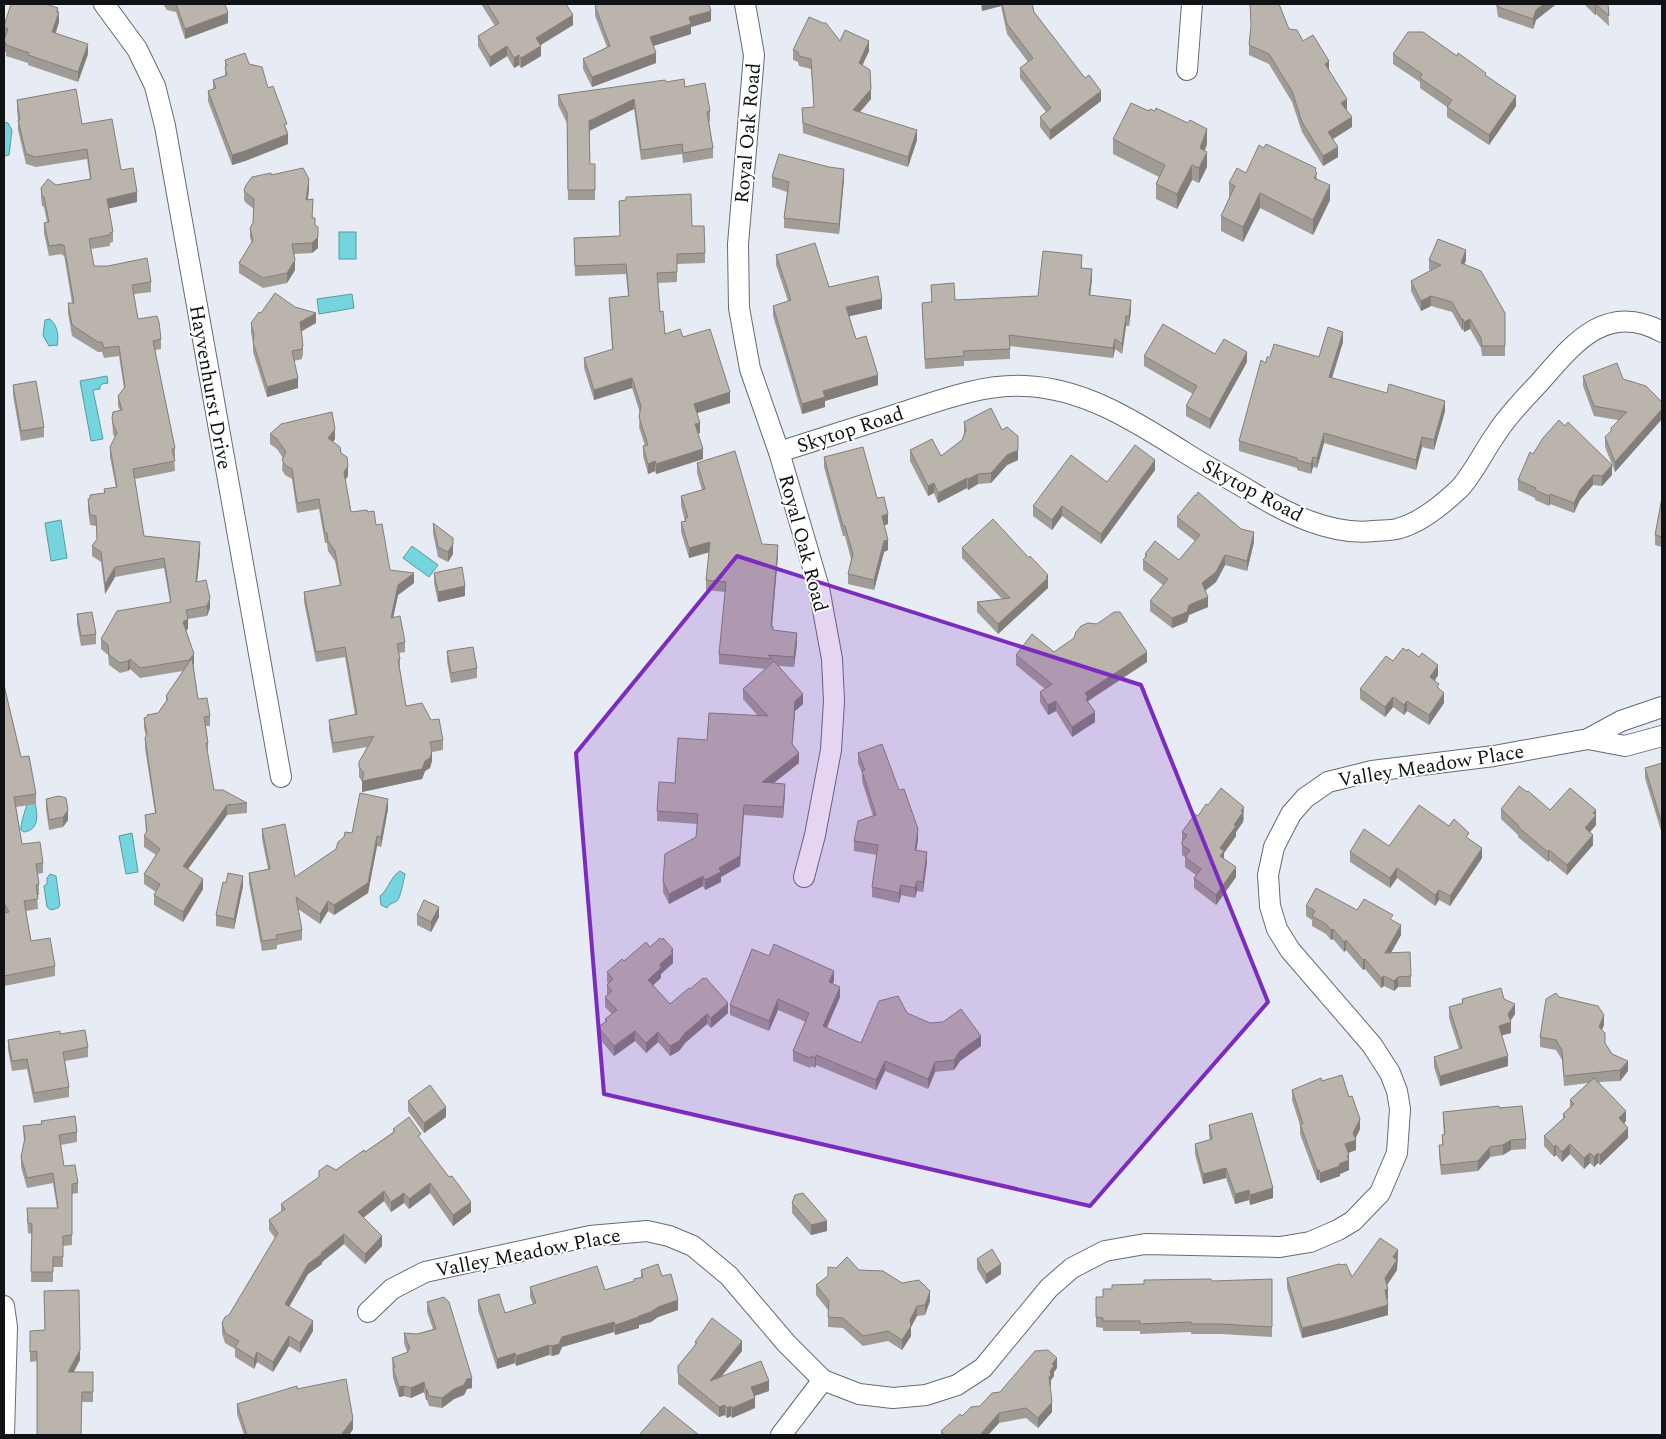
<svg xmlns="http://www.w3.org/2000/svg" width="1666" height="1439" font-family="Spectral,serif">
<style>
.water{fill:#75d5df;stroke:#579aa2}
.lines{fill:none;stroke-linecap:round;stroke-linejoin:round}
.minor-casing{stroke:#676c74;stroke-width:22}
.minor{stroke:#fff;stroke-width:20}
.wall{fill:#a19b95}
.shaded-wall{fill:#837e79}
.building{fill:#bbb4ad;stroke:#837e79}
.marked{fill:#7b2cbf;fill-opacity:0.2;stroke:#7b2cbf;stroke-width:4;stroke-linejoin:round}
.labels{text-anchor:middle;stroke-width:4;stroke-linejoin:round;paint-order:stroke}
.street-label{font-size:20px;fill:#101215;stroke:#fff}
</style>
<rect width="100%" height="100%" fill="#e6ebf4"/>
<g class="water">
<polygon points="4,122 8,123 12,130 9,155 4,156"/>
<rect x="339" y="232" width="17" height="27"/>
<polygon points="352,294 354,308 319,314 317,299"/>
<path d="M50,319C58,327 59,335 57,346L54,345L49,346L43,335L45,320Z"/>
<polygon points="107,376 108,383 102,384 100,386 100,389 93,390 103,439 91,441 80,381"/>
<polygon points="61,520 67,558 51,561 45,523"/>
<polygon points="412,546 438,565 429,577 403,558"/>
<path d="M28,801L35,803C38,815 39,830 24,832L21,830C20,825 26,808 28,801Z"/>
<polygon points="132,833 138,872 126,874 119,836"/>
<path d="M400,871L405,874C404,879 400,899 397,901C392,904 390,903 387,908L381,905L380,896C389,889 390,877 400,871Z"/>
<polygon points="50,874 56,876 60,905 58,908 51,910 47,907 44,886 47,884 47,878"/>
</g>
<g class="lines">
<defs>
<g id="minor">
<polyline points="104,4 137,49 155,86 165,126 281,777"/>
<polyline points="745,4 754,55 738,244 739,308 750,369 779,452 819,588 832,659 834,701 831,750 815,835 804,877"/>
<polyline points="1187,70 1192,4"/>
<path d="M779,452C820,439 860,426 901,413C941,400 982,384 1025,386C1084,388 1136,422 1184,452C1206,466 1228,478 1250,491C1286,513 1331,536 1374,531C1383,530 1392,531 1400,528C1422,522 1443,504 1459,489C1472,476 1485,449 1496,434C1508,415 1524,399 1539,383C1573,344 1606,301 1662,332"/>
<polyline points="1588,739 1625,746 1662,736"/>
<polyline points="4,1306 7,1327 4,1435"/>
<polyline points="368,1312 392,1289 425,1272 590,1236 647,1231 669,1236 693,1246 729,1276 786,1343 823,1380 859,1394 893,1398 926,1395 957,1385 983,1368 1049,1288 1072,1268 1105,1251 1145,1244 1280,1247 1310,1242 1338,1230 1353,1221 1380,1193 1397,1153 1400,1109 1397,1091 1390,1073 1372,1045 1290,950 1277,929 1270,906 1268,875 1274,847 1291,814 1305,798 1328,782 1372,771 1494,756 1588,739 1621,721 1662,707"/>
<polyline points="781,1435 823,1380"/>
</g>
</defs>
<use href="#minor" class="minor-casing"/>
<use href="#minor" class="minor"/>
</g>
<g class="wall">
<polygon points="163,4 225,4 228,23 185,39 176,12 167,10"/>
<polygon points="481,4 566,4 573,25 540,45 541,56 521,68 519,65 514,68 507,56 490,67 478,46 478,36 495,26"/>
<polygon points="981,4 1032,4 1034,12 1101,101 1050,140 1040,127 1040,117 1046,112 1020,78 1020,68 1028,62 1007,34 1001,6 982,11"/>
<polygon points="1496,4 1555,4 1555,5 1536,20 1533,29 1498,17"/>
<polygon points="1584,4 1608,4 1609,26 1596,14 1595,15"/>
<polygon points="595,6 711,21 691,27 691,34 653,46 656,63 592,87 583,69 583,59 607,47 595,16"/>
<polygon points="58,12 59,22 56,33 88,54 78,82 28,65 28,63 6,56 6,52 4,52 4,40 5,38 4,37 4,26"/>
<polygon points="1289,29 1303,41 1329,70 1347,109 1346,109 1352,127 1333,139 1338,157 1323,166 1302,132 1292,102 1269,64 1249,55 1249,45"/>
<polygon points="840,41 869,51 862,65 871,99 860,112 917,140 908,167 803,133 802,108 814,108 811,69 799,66 798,62 793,60 793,50"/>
<polygon points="1393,54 1486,76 1516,106 1489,145 1447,117 1447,107 1420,88 1420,82 1393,64"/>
<polygon points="225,60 249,64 268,88 287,130 288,144 245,161 232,165 208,101 208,91 213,89 213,80 225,76"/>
<polygon points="666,82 685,87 710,111 710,121 709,122 713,148 713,158 683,163 682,154 641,160 634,109 590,130 590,164 595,190 595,200 568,200 567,123 558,105 558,95"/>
<polygon points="17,100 82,124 121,170 137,202 109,208 113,232 113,242 110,243 110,246 91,249 94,266 151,282 151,292 134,294 138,319 161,339 161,349 155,350 175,448 175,458 174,458 175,471 135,479 144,536 200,553 197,581 210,608 207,616 188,619 188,629 186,630 194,664 193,665 198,699 210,716 210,726 206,726 208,743 208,753 207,753 214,790 247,803 247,813 227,815 188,869 203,889 183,922 154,905 154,895 156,892 144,884 144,874 156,855 144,847 144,836 146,833 145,815 155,813 145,748 145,738 146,736 144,728 144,718 147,717 147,715 158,713 166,701 166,696 183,671 140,678 130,669 128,671 120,673 109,665 108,655 101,649 101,639 170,602 164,568 115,577 105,594 101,562 92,556 92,546 97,540 96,526 90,525 88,509 88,499 90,499 90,495 104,493 104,489 116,488 110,457 110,447 115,438 113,434 112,418 120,410 118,406 118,396 124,388 119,356 104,358 102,352 98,352 72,336 68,313 68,303 72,303 64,255 62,256 62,254 49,256 44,233 44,223 47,222 44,207 42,206 41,198 41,188 90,179 87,159 36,167 26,164 18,130 18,120 17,110"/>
<polygon points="1113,139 1207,144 1205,150 1207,167 1199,183 1192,180 1177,209 1156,199 1156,184 1159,177 1113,154"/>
<polygon points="1316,172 1317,179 1330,200 1313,235 1260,208 1243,242 1221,231 1221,216 1229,198 1229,183"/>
<polygon points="271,175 309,189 308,200 315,225 318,248 312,253 294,254 295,270 287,283 263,288 239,273 239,263 252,243 250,238 250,228 253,223 254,209 246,203 244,200 244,190"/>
<polygon points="772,177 844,179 839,234 784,228 784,218 787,192 772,187"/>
<polygon points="619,201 692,226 705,253 705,263 677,264 677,282 658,283 660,312 665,334 683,337 730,403 697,413 700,433 698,433 703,459 656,474 655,471 648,474 643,456 643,446 645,446 639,427 640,413 632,388 594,400 584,368 584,358 612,350 609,298 628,296 626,274 575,276 574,238 620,236"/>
<polygon points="776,255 829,287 882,309 849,316 856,339 878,385 825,401 825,407 802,414 773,316 773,306 788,301 776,265"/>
<polygon points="1429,260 1466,260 1464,265 1505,313 1505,356 1482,356 1481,348 1470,329 1464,332 1463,329 1462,330 1452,312 1431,306 1421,311 1411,291 1411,281 1431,270 1429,270"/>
<polygon points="1082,265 1082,268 1092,279 1090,295 1131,310 1129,326 1126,326 1122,354 1115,349 1113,358 1010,346 1010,359 964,361 964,366 925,369 922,303 932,302 931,285 955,300 1038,296"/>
<polygon points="261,313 316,323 302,331 303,346 303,356 302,356 302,359 294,361 298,388 267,397 253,352 253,342 251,333 251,323"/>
<polygon points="1343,342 1332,378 1445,411 1434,450 1422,447 1416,470 1324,443 1317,468 1313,467 1311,474 1297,470 1297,468 1239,451 1239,441 1266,363 1270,357 1319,357"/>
<polygon points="1144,356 1247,362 1210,429 1186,416 1186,406 1193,394 1144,366"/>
<polygon points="1583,376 1662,402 1662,419 1615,472 1605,447 1605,437 1611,431 1618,420 1594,416 1583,386"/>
<polygon points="13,385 44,427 44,437 21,441 13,395"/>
<polygon points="964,422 1002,430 1018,460 1007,465 991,483 978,484 968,490 967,488 938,503 934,493 928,496 910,461 910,450 941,456 962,440 964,433"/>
<polygon points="270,434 335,439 333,442 341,453 348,476 345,480 351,512 367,512 376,525 390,570 414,583 398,595 393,617 405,642 405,652 399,653 400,659 400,669 406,706 431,720 443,740 443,750 432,752 432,761 430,768 425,771 422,779 362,792 362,781 359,777 359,762 367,747 333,753 329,730 329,720 355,715 345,657 316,662 304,602 304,592 340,586 335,561 328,551 327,543 325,543 319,509 297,513 292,479 285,475 282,470 283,458 277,449 270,444"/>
<polygon points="1533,454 1612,475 1602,486 1593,485 1580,500 1574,513 1550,504 1549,506 1535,500 1535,498 1518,490 1518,480"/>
<polygon points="824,457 877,498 888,524 884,525 888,550 884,552 874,590 848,584 848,574 851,559 845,536 843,536 824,467"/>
<polygon points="697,463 762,544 778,555 772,626 773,630 797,643 794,667 778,666 803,704 795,711 792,745 799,763 774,783 785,794 783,818 744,815 740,866 721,877 721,882 705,890 703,886 669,904 663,892 663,881 696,837 697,824 657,821 657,811 675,783 707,740 758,716 743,699 743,689 766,669 719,664 719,654 725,592 706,590 706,580 709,552 689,558 681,532 681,522 685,521 681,506 681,496 702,490 697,473"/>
<polygon points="1155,470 1101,544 1062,516 1052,530 1033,516 1033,506 1107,482"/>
<polygon points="1662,498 1662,547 1655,545 1655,535"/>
<polygon points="1177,517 1254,542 1247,571 1225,565 1216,582 1205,591 1208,607 1189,615 1187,622 1172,628 1150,611 1150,601 1163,585 1143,570 1143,560 1145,557 1145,554 1179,560 1195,541 1177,527"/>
<polygon points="433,523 453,554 448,562 438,557 433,533"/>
<polygon points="962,548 1029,558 1048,575 1048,588 998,634 977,612 977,602 1002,599 962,558"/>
<polygon points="434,573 465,596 438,602 434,583"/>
<polygon points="77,614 96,634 96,644 81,646 77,624"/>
<polygon points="447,651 477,668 477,678 451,683 447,661"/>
<polygon points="1054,652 1147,662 1088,701 1095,722 1072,737 1056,711 1048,715 1040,702 1040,692 1045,689 1016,665 1016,655"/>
<polygon points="1393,661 1438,675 1435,681 1439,689 1444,703 1429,725 1407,711 1404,715 1393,707 1385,717 1360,699 1360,689"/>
<polygon points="4,685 21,757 36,794 36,804 16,807 22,844 43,863 43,873 37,874 39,884 39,895 37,895 38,909 26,911 31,941 55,966 55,976 4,986"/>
<polygon points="858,753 899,790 918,840 916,850 927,862 923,892 917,891 915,898 901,895 899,903 872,897 872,887 877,855 854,851 854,841 873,816 862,781 862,773 858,763"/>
<polygon points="1662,763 1662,834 1645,778 1645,768"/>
<polygon points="46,799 68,820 63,827 49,830 46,809"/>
<polygon points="388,809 381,847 377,846 368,893 334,915 328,911 320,924 298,909 302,930 302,940 277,945 277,949 262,951 249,883 249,873 268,869 262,839 262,829 295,877 336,849 352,833"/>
<polygon points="1501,809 1550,810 1596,810 1596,825 1590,832 1593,845 1567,875 1549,860 1548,862 1518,837 1518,835 1501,819"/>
<polygon points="1244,817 1243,822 1236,832 1236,836 1224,853 1224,859 1236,877 1216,905 1194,888 1194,878 1196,875 1185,867 1185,857 1182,855 1182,832"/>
<polygon points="1449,826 1469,839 1482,858 1450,906 1439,900 1435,906 1397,878 1390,888 1350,862 1350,852 1389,846"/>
<polygon points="243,886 234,929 216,926 216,915"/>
<polygon points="1306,906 1357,910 1393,921 1401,935 1391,953 1411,976 1411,987 1398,987 1394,991 1384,986 1381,988 1365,969 1363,970 1346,950 1344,952 1333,939 1331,940 1326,934 1312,926 1312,920 1306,916"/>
<polygon points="417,915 439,917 431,932 417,925"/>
<polygon points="662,940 673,952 673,963 661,974 661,978 653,985 670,1004 690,989 728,1013 711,1028 707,1024 685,1043 679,1051 670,1056 658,1042 646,1053 635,1041 614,1056 598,1037 598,1027 605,1022 605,1019 612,1014 605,1007 605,997 607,995 607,985 608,983 607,982 607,972 624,961"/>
<polygon points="769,956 834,981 832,983 840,997 826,1028 861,1043 907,1013 981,1046 960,1061 954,1070 935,1072 928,1089 885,1071 876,1090 816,1065 815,1068 811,1066 810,1068 793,1061 793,1051 806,1022 778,1010 769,1031 730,1015 730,1005"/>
<polygon points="1559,997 1604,1025 1602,1030 1605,1043 1612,1054 1628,1071 1620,1081 1599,1082 1626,1121 1624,1124 1628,1138 1600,1165 1598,1163 1594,1167 1590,1163 1584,1169 1570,1154 1562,1162 1556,1155 1554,1157 1544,1146 1544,1136 1563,1119 1563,1114 1570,1107 1570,1100 1588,1083 1564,1086 1562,1060 1556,1050 1540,1047 1540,1037"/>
<polygon points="1462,999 1504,999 1515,1014 1510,1021 1511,1033 1502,1035 1508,1066 1440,1086 1434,1067 1434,1057 1459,1049 1449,1018 1449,1007 1462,1004"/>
<polygon points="60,1034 88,1047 88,1057 65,1061 69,1087 69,1097 34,1103 27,1069 12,1071 8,1050 8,1040"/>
<polygon points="1322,1081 1360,1129 1355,1139 1356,1150 1348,1153 1349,1170 1340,1174 1340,1176 1320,1183 1319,1180 1317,1180 1300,1134 1300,1125 1292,1100 1292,1090"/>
<polygon points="408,1101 446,1117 424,1133 408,1111"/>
<polygon points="1499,1108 1526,1139 1526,1149 1511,1150 1503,1155 1490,1157 1478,1171 1441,1175 1439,1155 1439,1145 1442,1145 1442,1135 1444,1135 1443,1122 1443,1112"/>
<polygon points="41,1121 77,1132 77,1142 61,1145 64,1166 78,1183 78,1193 72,1194 72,1245 63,1246 63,1267 53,1267 53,1282 31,1282 32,1234 28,1233 27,1218 57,1208 53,1183 27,1188 21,1167 21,1157 24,1142 23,1126 41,1124"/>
<polygon points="1209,1125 1273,1198 1250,1205 1249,1200 1235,1204 1226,1178 1203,1184 1195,1154 1195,1144 1210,1140 1209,1135"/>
<polygon points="393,1129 421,1140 471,1212 453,1226 430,1193 409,1209 404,1203 391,1212 384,1201 363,1218 382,1246 365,1264 344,1244 322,1262 322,1264 308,1274 289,1306 313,1331 300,1353 289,1346 273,1372 257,1362 254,1369 235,1357 235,1349 225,1343 222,1333 222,1323 229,1315 275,1238 269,1230 269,1220 281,1212 281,1204 319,1178 319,1171 336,1170 365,1152 368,1150 393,1132"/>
<polygon points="792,1203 827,1231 811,1235 792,1213"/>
<polygon points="1398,1250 1397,1270 1387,1285 1388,1315 1335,1330 1302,1338 1287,1288 1287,1278 1352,1277"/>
<polygon points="977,1259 1001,1274 986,1284 977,1269"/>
<polygon points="641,1270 662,1276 678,1310 658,1317 651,1322 639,1325 639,1328 615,1335 614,1332 562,1347 559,1354 552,1356 549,1355 516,1366 515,1363 497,1369 478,1310 478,1300 505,1313 533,1304 530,1297 530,1287 605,1290 634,1281 641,1277"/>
<polygon points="859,1270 930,1301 925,1315 917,1316 911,1327 911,1336 902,1350 888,1341 863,1346 843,1328 828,1327 828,1310 816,1295 816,1285 828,1276"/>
<polygon points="1272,1279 1272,1337 1221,1334 1191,1334 1191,1332 1140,1334 1140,1331 1103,1331 1103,1328 1096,1327 1096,1297 1103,1297 1112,1289 1144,1284"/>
<polygon points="427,1302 472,1388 467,1389 464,1395 454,1399 442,1408 429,1406 427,1400 426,1400 424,1392 411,1398 404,1396 399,1397 393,1378 392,1358 407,1352 404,1343 404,1333 417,1334 433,1329 427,1312"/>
<polygon points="30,1331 80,1360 74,1372 93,1372 93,1402 82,1402 37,1361 30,1362"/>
<polygon points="695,1342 742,1351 721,1376 769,1391 754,1396 755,1408 732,1418 731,1416 727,1418 725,1415 719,1417 678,1384 678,1366 695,1345"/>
<polygon points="1057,1368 1054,1372 1054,1376 1051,1380 1051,1385 1050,1386 1052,1412 1038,1428 1026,1418 999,1423 988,1435 941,1435 941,1431 962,1416 980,1406 1000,1392"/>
<polygon points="297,1389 353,1429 349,1435 244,1435 237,1414 237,1404"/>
</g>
<g class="shaded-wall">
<polygon points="982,4 1001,4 1001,6 982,11"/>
<polygon points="1544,4 1555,4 1555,5 1536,20 1533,29 1533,19 1536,10"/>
<polygon points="1596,4 1596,14 1595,15 1595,5"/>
<polygon points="58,8 58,17 59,12 59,22 52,42 52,32"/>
<polygon points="711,11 711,21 691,27 691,34 650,47 650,37 689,17"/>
<polygon points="228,13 228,23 185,39 185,29"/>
<polygon points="573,15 573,25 536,48 536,38"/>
<polygon points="869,41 869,51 859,73 859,63"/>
<polygon points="88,44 88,54 78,82 78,72"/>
<polygon points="507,46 507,56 490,67 490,57"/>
<polygon points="541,46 541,56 521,68 521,58"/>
<polygon points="656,53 656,63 592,87 592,77"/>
<polygon points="519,55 519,65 514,68 514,58"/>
<polygon points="1329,61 1329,71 1325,64"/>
<polygon points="871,89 871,99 853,120 853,110"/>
<polygon points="1101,91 1101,101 1050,140 1050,130"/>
<polygon points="1516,96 1516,106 1489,145 1489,135"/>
<polygon points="634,99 634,109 589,131 589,121"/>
<polygon points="1347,99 1347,109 1341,113 1341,103"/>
<polygon points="1352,117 1352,127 1328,142 1328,132"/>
<polygon points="1207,129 1207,144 1200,163 1200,148"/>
<polygon points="917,130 917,140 908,167 908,157"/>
<polygon points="288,134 288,144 245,161 232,165 232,155"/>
<polygon points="1338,147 1338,157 1323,166 1323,156"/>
<polygon points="1207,152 1207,167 1199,183 1199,168"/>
<polygon points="1192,165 1192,180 1177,209 1177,194"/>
<polygon points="844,169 844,179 839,234 839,224"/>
<polygon points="309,179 309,189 306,210 306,200"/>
<polygon points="1330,185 1330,200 1313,235 1313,220"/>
<polygon points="137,192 137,202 107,209 107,199"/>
<polygon points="1260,193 1260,208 1243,242 1243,227"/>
<polygon points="318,237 318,248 312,253 312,243"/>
<polygon points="1466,250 1466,260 1461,273 1461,263"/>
<polygon points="295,260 295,270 287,283 287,273"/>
<polygon points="1092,269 1092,279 1089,305 1089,295"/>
<polygon points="1431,296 1431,306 1421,311 1421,301"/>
<polygon points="882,299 882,309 846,317 846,307"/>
<polygon points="1131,300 1131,310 1129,326 1129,316"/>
<polygon points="316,313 316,323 300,332 300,322"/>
<polygon points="1126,316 1126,326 1122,354 1122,344"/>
<polygon points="1463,319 1463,329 1462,330 1462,320"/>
<polygon points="1470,319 1470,329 1464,332 1464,322"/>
<polygon points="1343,332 1343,342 1329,387 1329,377"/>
<polygon points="1115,339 1115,349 1113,358 1113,348"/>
<polygon points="1247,352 1247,362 1210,429 1210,419"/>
<polygon points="878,375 878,385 825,401 825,407 802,414 802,404 823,391"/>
<polygon points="298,378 298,388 267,397 267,387"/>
<polygon points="632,378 632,388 594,400 594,390"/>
<polygon points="730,392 730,403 694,414 694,404"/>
<polygon points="1445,401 1445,411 1434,450 1434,440"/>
<polygon points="1662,409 1662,419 1615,472 1615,462"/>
<polygon points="700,423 700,433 695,434 695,424"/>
<polygon points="335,429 335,439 328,448 328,438"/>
<polygon points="1324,433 1324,443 1317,468 1317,458"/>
<polygon points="1422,437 1422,447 1416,470 1416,460"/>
<polygon points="703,449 703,459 656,474 656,464"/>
<polygon points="1018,450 1018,460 1007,465 991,483 991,473 1007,455"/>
<polygon points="1313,457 1313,467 1311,474 1311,464"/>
<polygon points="1155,460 1155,470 1101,544 1101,534"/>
<polygon points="655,461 655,471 648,474 648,464"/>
<polygon points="1612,465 1612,475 1602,486 1602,476"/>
<polygon points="348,466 348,476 344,482 344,472"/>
<polygon points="978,474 978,484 968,490 968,479"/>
<polygon points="1593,475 1593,485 1580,500 1574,513 1574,503 1580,490"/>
<polygon points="967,478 967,488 938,503 938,493"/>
<polygon points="934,483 934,493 928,496 928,486"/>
<polygon points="1550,494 1550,504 1549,506 1549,496"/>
<polygon points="1062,506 1062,516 1052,530 1052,520"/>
<polygon points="888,514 888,524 882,526 882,516"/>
<polygon points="1254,532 1254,542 1247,571 1247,561"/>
<polygon points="888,540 888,550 884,552 874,590 874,580 884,541"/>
<polygon points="200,542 200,553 196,592 196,582"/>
<polygon points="710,542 710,552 689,558 689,548"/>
<polygon points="453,544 453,554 448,562 448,552"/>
<polygon points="778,545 778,555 771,636 771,626"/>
<polygon points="1225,555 1225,565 1216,582 1202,593 1202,583"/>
<polygon points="115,567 115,577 105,594 105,584"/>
<polygon points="414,573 414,583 398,595 391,628 391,618 398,585"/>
<polygon points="1048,575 1048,588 998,634 998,624"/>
<polygon points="465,586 465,596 438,602 438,592"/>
<polygon points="1208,597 1208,607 1189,615 1187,622 1172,628 1172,618 1189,605"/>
<polygon points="210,598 210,608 207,616 207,606"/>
<polygon points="188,619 188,629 183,632 183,622"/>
<polygon points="797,633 797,643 794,667 794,657"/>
<polygon points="1147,652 1147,662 1088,701 1088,707 1085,693"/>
<polygon points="194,654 194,664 189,670 189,660"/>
<polygon points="130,659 130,669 128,671 128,661"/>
<polygon points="1438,665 1438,675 1430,687 1430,677"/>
<polygon points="1444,693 1444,703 1429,725 1429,715"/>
<polygon points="803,694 803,704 795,711 792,754 795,701"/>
<polygon points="1393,697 1393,707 1385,717 1385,707"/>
<polygon points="1056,701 1056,711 1048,715 1048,705"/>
<polygon points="1407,701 1407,711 1404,715 1404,705"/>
<polygon points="1095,712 1095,722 1072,737 1072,727"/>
<polygon points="432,751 432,761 430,768 425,771 422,779 362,792 362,781 425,761"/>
<polygon points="799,753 799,763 762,792 762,782"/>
<polygon points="785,784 785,794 783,818 783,807"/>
<polygon points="388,799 388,809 381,847 381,837"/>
<polygon points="227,805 227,815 183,876 183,866"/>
<polygon points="744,805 740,866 721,877 721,882 705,890 705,880 719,868"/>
<polygon points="1244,807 1243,822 1236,832 1236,836 1224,853 1224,861 1220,866 1220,848"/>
<polygon points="68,810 68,820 63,827 63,817"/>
<polygon points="1596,810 1596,825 1585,838 1585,828 1593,813"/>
<polygon points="918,829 918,840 915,860 915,850"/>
<polygon points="1593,835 1593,845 1567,875 1567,865"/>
<polygon points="377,836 377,846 368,893 334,915 334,905"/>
<polygon points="1482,848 1482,858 1450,906 1450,896"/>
<polygon points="1549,850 1549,860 1548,862 1548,852"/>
<polygon points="927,852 927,862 923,892 923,882"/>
<polygon points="1236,867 1236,877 1216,905 1216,895"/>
<polygon points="1397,868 1397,878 1390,888 1390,878"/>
<polygon points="243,876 243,886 234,929 234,919"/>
<polygon points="703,876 703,886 669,904 669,894"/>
<polygon points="203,879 203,889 183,922 183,912"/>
<polygon points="917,881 917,891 915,898 915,888"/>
<polygon points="901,885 901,895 899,903 899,893"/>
<polygon points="1439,890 1439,900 1435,906 1435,895"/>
<polygon points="328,901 328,911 320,924 320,914"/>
<polygon points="439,907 439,917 431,932 431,922"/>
<polygon points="1401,925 1401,935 1385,963 1385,953"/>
<polygon points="1333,929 1333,939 1331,940 1331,930"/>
<polygon points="1346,940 1346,950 1344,952 1344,942"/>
<polygon points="673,949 673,963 661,974 661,978 648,990 648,980"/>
<polygon points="1365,959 1365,969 1363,970 1363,960"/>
<polygon points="834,971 834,981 829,992 829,982"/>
<polygon points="1384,976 1384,986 1381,988 1381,978"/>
<polygon points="1398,977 1398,987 1394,991 1394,981"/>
<polygon points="840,987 840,997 823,1037 823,1026"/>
<polygon points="778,999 778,1010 769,1031 769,1021"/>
<polygon points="728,1003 728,1013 711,1028 711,1018"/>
<polygon points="1515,1004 1515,1014 1509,1023 1511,1022 1511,1033 1499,1036 1499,1026"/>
<polygon points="707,1014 707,1024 685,1043 679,1051 670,1056 670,1046"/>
<polygon points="1604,1015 1604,1025 1599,1037 1599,1027"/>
<polygon points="635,1031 635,1041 614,1056 614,1046"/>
<polygon points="658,1032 658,1042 646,1053 646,1043"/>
<polygon points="981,1036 981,1046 960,1061 954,1070 954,1060 960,1051"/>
<polygon points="816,1055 816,1065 815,1068 815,1058"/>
<polygon points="1508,1056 1508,1066 1440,1086 1440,1076"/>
<polygon points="885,1061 885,1071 876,1090 876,1080"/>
<polygon points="1628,1061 1628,1071 1620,1081 1620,1070"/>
<polygon points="935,1062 935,1072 928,1089 928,1079"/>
<polygon points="446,1107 446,1117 424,1133 424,1123"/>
<polygon points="1626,1111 1626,1121 1619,1128 1619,1118"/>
<polygon points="1360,1119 1360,1129 1354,1141 1356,1140 1356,1150 1345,1154 1345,1144"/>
<polygon points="1628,1128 1628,1138 1600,1165 1600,1155"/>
<polygon points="1511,1140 1511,1150 1503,1155 1503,1145"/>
<polygon points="1570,1144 1570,1154 1562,1162 1562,1152"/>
<polygon points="1556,1145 1556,1155 1554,1157 1554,1147"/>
<polygon points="1490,1147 1490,1157 1478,1171 1478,1161"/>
<polygon points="1590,1153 1590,1163 1584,1169 1584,1158"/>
<polygon points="1598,1153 1598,1163 1594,1167 1594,1157"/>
<polygon points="1349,1155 1349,1170 1340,1174 1340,1176 1320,1183 1320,1173 1339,1164 1347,1156"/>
<polygon points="1226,1168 1226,1178 1203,1184 1203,1174"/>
<rect x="1317" y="1170" width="2" height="10"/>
<polygon points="430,1183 430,1193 409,1209 409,1199"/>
<polygon points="1273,1188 1273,1198 1250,1205 1250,1195"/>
<polygon points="1249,1190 1249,1200 1235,1204 1235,1194"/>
<polygon points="384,1191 384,1201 358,1222 358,1212"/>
<polygon points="404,1193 404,1203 391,1212 391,1202"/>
<polygon points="471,1202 471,1212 453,1226 453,1215"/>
<polygon points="827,1221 827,1231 811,1235 811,1225"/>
<polygon points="344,1234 344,1244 322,1262 322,1264 308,1274 285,1314 285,1304 308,1264"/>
<polygon points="382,1236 382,1246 365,1264 365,1254"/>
<polygon points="1398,1250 1397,1270 1385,1288 1385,1278 1393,1257"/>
<polygon points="1001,1264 1001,1274 986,1284 986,1274"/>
<polygon points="1388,1289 1388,1299 1385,1300 1385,1290"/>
<polygon points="930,1291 930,1301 925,1315 925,1305"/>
<polygon points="678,1300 678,1310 658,1317 651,1322 639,1325 639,1328 615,1335 615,1325 658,1307"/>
<polygon points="1388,1305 1388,1315 1335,1330 1302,1338 1302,1328"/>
<polygon points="917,1306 917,1316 911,1327 911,1336 902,1350 902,1340 910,1320"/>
<polygon points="313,1321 313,1331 300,1353 300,1343"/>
<polygon points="614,1322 614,1332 562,1347 559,1354 552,1356 552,1346 562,1337"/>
<polygon points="289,1336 289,1346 273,1372 273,1362"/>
<polygon points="742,1341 742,1351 710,1391 710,1381"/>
<polygon points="549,1345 549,1355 516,1366 516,1356"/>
<polygon points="80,1350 80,1360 68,1382 68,1372"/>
<polygon points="257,1352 257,1362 254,1369 254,1359"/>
<polygon points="515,1353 515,1363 497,1369 497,1359"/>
<polygon points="1057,1358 1057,1368 1054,1372 1054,1376 1051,1380 1051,1385 1049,1387 1049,1377 1050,1371 1052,1364"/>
<polygon points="472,1378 472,1388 467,1389 464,1395 454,1399 442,1408 442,1398 467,1379"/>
<polygon points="769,1381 769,1391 751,1397 751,1387"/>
<polygon points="424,1382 424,1392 411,1398 411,1388"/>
<polygon points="404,1386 404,1396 399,1397 399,1387"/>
<rect x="426" y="1390" width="1" height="10"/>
<polygon points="755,1398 755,1408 732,1418 732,1408"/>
<polygon points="1052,1402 1052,1412 1038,1428 1038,1418"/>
<polygon points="725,1405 725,1415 719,1417 719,1407"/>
<polygon points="731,1406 731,1416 727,1418 727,1408"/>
<polygon points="999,1413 999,1423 988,1435 980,1435"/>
<polygon points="353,1419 353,1429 349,1435 341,1435"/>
</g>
<g class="building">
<polygon points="11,4 46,4 58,8 56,12 59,12 52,32 88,44 78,72 28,55 29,53 6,45 6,43 4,42 4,40 8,29 4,27 4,26"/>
<polygon points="176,4 225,4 228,13 185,29"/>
<polygon points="487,4 566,4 573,15 536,38 541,46 521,58 519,55 514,58 507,46 490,57 478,36 499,23"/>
<polygon points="598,4 709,4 711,11 689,17 691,24 650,37 656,53 592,77 583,59 610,46 595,6"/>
<polygon points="1002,4 1032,4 1034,12 1085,78 1089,75 1101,91 1050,130 1040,117 1051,108 1020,68 1033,58 1007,24"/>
<polygon points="1250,4 1279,4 1289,29 1297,30 1303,41 1313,35 1329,61 1325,64 1347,99 1341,103 1352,117 1328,132 1338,147 1323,156 1302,122 1292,91 1269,54 1249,45 1251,25"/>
<polygon points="1498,4 1544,4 1536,10 1533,19 1498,7"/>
<polygon points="1594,4 1608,4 1609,16 1596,4 1595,5"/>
<polygon points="809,17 823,23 826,23 840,41 845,30 869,41 859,63 870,70 871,89 853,110 917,130 908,157 803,123 802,108 814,107 811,59 799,56 798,52 793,50"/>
<polygon points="1408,32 1423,32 1457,56 1458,53 1486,73 1485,75 1516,96 1489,135 1447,107 1452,100 1420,78 1422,74 1393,54"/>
<polygon points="245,53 249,64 262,67 268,88 273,86 287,124 284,125 288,134 245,151 232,155 208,91 216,88 213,80 227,75 225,67 227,66 225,60"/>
<polygon points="684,79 685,87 705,83 710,111 707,112 713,148 683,153 682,144 641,150 634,99 589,121 590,164 595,164 595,190 568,190 567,113 558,95 665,80 666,82"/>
<polygon points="76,89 82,124 112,119 121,170 133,168 137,192 107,199 113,232 110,233 110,235 89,239 94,266 108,266 147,258 151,282 132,285 138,319 157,316 159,322 161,339 153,341 175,448 172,449 175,461 133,469 144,536 200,542 196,582 206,580 210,598 207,606 186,610 188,619 183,622 194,654 189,660 140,668 130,659 128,661 120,663 109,655 108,645 101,639 117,611 171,602 164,558 115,567 105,584 101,552 92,546 97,539 96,516 90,515 88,499 90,499 90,495 105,493 104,489 117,487 110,447 117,433 113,424 112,418 113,412 122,410 118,396 125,387 119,346 104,348 102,342 98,342 72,325 68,303 74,303 64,245 62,246 62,244 49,246 44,223 49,222 44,197 42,196 41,188 48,179 56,185 91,179 87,149 36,157 26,154 18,120 20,120 17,100"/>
<polygon points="1131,103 1149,111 1150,109 1155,111 1156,108 1188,123 1190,120 1207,129 1200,148 1207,152 1199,168 1192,165 1177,194 1156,184 1165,165 1113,139"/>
<polygon points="1266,144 1316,168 1315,171 1317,173 1314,178 1330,185 1313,220 1260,193 1243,227 1221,216 1235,186 1229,183 1237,168 1246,173 1259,145 1264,148"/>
<polygon points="779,154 829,167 844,169 839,224 784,218 789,182 772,177"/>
<polygon points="303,168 309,179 306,200 313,199 312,218 315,218 315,225 318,227 318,237 312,243 292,244 295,260 287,273 263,278 239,263 253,240 250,228 253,223 254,199 246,193 244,190 246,185 252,177 271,173 271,175"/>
<polygon points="691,194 692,226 704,226 705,253 677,254 677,272 657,273 660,312 663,311 665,334 680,329 683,337 710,329 730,392 694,404 700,423 695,424 703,449 656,464 655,461 648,464 643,446 648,445 639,417 641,406 632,378 594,390 584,358 613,349 609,298 629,296 626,264 575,266 574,238 620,236 619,201 626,200 626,197"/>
<polygon points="1438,239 1466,250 1461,263 1481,271 1505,313 1505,346 1482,346 1481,338 1470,319 1464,322 1463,319 1462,320 1452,302 1431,296 1421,301 1411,281 1441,265 1429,260"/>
<polygon points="815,243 829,287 878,276 882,299 846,307 856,339 866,336 878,375 823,391 825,397 802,404 773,306 791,300 776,255"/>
<polygon points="1043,251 1082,255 1081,268 1092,269 1089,295 1131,300 1129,316 1126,316 1122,344 1115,339 1113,348 1009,335 1010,349 963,351 964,356 925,359 922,303 932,302 931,285 954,283 955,300 1038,296"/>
<polygon points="275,293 295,307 316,313 300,322 303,346 302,346 302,349 292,351 298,378 267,387 253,342 254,335 251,323 259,312 261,313"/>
<polygon points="1163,324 1215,354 1224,339 1247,352 1210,419 1186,406 1197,386 1144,356"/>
<polygon points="1328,327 1343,332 1329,377 1387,393 1389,384 1445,401 1434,440 1422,437 1416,460 1324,433 1317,458 1313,457 1311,464 1297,460 1297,458 1239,441 1261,360 1266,363 1267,357 1270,357 1274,344 1319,357"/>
<polygon points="1617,363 1623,379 1646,386 1662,402 1662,409 1615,462 1605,437 1611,431 1611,428 1627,412 1594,406 1583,376"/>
<polygon points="36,381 44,427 21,431 13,385"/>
<polygon points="991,408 1002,430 1007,427 1018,436 1018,450 1007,455 991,473 978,474 968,479 967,478 938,493 934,483 928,486 910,450 932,439 941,456 962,440 966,430 964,422"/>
<polygon points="332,412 335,429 328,438 340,447 341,453 347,457 348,466 344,472 351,512 367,510 367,512 374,511 376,525 382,524 390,570 414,573 398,585 391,618 400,616 405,642 397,644 400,659 398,660 406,706 422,703 431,720 439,719 443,740 430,742 432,751 430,758 425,761 422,769 362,781 364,773 359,767 359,762 374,736 333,743 329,720 357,714 345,647 316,652 304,592 341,585 335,551 328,541 327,533 325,533 319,499 297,503 292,469 285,465 282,460 286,452 277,439 270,434 281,424"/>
<polygon points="1559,420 1565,426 1568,422 1612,465 1602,476 1593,475 1580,490 1574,503 1550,494 1549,496 1535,490 1536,488 1518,480 1530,452 1533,454 1543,438"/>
<polygon points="1135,445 1155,460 1101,534 1062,506 1052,520 1033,506 1071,455 1107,482"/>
<polygon points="863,447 877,498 884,497 888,514 882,516 888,540 884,541 874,580 848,574 853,554 845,526 843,526 824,457"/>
<polygon points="735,451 762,544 778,545 771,626 773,626 773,630 797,633 794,657 768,655 772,659 719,654 726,582 706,580 710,542 689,548 681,522 686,521 685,518 688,517 681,496 705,489 697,463"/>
<polygon points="1198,492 1241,529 1254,532 1247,561 1225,555 1216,572 1202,583 1208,597 1189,605 1187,612 1172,618 1150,601 1168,579 1143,560 1147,555 1145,554 1155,541 1179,560 1200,535 1177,517 1195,495 1196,496"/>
<polygon points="1662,498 1662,537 1655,535"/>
<polygon points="993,519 1029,558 1030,556 1048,575 1046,577 1048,578 998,624 977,602 1010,598 962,548"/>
<polygon points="433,523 453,538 453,544 448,552 438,547"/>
<polygon points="462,567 465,586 438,592 434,573"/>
<polygon points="92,612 96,634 81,636 77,614"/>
<polygon points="1114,612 1120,612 1147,652 1085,693 1088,697 1086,699 1095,712 1072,727 1056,701 1048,705 1040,692 1052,684 1016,655 1032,634 1054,652 1074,638 1076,632 1081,626 1088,623 1097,624"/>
<polygon points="473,647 477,668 451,673 447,651"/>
<polygon points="1403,648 1407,651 1408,649 1419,657 1422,653 1438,665 1430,677 1439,684 1437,687 1444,693 1429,715 1407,701 1404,705 1393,697 1385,707 1360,689 1386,656 1393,661"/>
<polygon points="192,658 198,699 207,698 210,716 204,717 208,743 206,743 214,790 223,790 247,803 227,805 183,866 203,879 183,912 154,895 160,884 144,874 160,849 144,836 147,831 145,815 156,813 145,738 147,734 144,718 147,717 147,715 158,713 168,699 166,696"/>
<polygon points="774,661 803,694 795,701 792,744 799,753 762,782 785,784 783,807 744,805 740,856 719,868 721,872 705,880 703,876 669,894 663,881 665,854 696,837 698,814 657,811 659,782 675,783 678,738 707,740 709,713 768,716 743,689"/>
<polygon points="4,685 21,757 29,756 36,794 14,797 22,844 40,842 43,863 36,864 39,884 36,885 38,899 24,901 31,941 50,938 55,966 4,976 4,913 9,912 4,903"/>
<polygon points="882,744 899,790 904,789 918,829 915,850 927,852 923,882 917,881 915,888 901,885 899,893 872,887 878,845 854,841 858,821 876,815 862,771 865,770 858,753"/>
<polygon points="1662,763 1662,824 1645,768"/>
<polygon points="1519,786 1527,792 1528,791 1550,810 1570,788 1596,810 1593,813 1596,815 1585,828 1593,835 1567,865 1549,850 1548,852 1518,827 1519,826 1501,809"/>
<polygon points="1221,788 1244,807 1241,811 1243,812 1234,825 1236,826 1220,848 1224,851 1220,856 1236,867 1216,895 1194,878 1201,869 1185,857 1190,850 1182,845 1182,842 1187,835 1182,832 1195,814 1198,816 1206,804 1208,805"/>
<polygon points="360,793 388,799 381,837 377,836 368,883 334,905 328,901 320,914 296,897 302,930 276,935 277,939 262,941 249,873 270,869 262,829 285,824 295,877 336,849 338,842 344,837 345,832 352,833"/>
<polygon points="59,796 66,798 68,810 63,817 49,820 46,799"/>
<polygon points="1419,805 1449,826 1454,819 1469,833 1466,837 1482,848 1450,896 1439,890 1435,895 1397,868 1390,878 1350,852 1364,829 1389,846"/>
<polygon points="228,873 243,876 234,919 216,915 223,882 226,883"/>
<polygon points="1316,888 1357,910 1364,899 1393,915 1390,919 1401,925 1385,953 1410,952 1411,976 1398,977 1394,981 1384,976 1381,978 1365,959 1363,960 1346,940 1344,942 1333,929 1331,930 1326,924 1312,916 1315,911 1306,906"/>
<polygon points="424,900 439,907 431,922 417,915"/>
<polygon points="660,938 662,940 663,938 673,949 671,951 673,953 660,964 661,968 648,980 670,1004 689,988 690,989 703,978 704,979 706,978 728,1003 711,1018 707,1014 685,1033 679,1041 670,1046 658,1032 646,1043 635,1031 614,1046 598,1027 607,1021 605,1019 617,1010 605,997 612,991 607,985 613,979 607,972 622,959 624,961 646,942 650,947"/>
<polygon points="774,944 834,971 829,982 840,987 823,1026 861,1043 879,1001 898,996 907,1013 930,1023 943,1022 961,1009 981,1036 960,1051 954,1060 935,1062 928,1079 885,1061 876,1080 816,1055 815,1058 811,1056 810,1058 793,1051 809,1013 778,999 769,1021 730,1005 752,949 769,956"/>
<polygon points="1501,988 1504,999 1515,1004 1508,1014 1511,1022 1499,1026 1508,1056 1440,1076 1434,1057 1462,1048 1449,1007 1463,1003 1462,999"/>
<polygon points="1556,993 1559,997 1598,1006 1604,1015 1599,1027 1605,1033 1605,1043 1612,1054 1628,1061 1620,1070 1564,1076 1562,1050 1556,1040 1540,1037 1546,999"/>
<polygon points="85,1030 88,1047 63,1052 69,1087 34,1093 27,1059 12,1061 8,1040 60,1031 60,1034"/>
<polygon points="1342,1075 1349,1097 1352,1096 1360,1119 1353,1133 1356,1140 1345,1144 1349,1155 1347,1156 1349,1160 1339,1164 1340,1166 1320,1173 1319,1170 1317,1170 1300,1124 1303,1124 1292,1090 1321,1078 1322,1081"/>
<polygon points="1594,1078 1626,1111 1619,1118 1628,1128 1600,1155 1598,1153 1594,1157 1590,1153 1584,1158 1570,1144 1562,1152 1556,1145 1554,1147 1544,1136 1565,1117 1563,1114 1574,1104 1570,1100"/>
<polygon points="430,1085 446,1107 424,1123 408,1101"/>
<polygon points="1499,1106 1499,1108 1522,1106 1526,1139 1511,1140 1503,1145 1490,1147 1478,1161 1441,1165 1439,1145 1443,1145 1442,1135 1445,1134 1443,1112"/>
<polygon points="1252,1113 1273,1188 1250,1195 1249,1190 1235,1194 1226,1168 1203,1174 1195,1144 1212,1139 1209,1125"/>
<polygon points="75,1116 77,1132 59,1135 64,1166 75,1165 78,1183 72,1184 72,1235 63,1236 63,1257 53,1257 53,1272 31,1272 32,1224 28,1223 27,1208 58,1208 53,1173 27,1178 21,1157 25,1138 23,1126 42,1124 41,1121"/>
<polygon points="409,1117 421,1134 418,1136 449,1177 452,1176 471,1202 453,1215 430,1183 409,1199 404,1193 391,1202 384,1191 358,1212 382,1236 365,1254 344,1234 321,1253 322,1254 308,1264 285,1304 313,1321 300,1343 289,1336 273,1362 257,1352 254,1359 235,1347 239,1341 225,1333 222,1323 225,1317 229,1315 278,1233 269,1220 285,1209 281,1204 319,1177 319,1171 327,1165 336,1170 364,1150 365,1152 368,1150 393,1133 395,1130 393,1129"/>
<polygon points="803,1193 827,1221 811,1225 792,1203 795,1195"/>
<polygon points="1380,1238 1398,1250 1393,1257 1397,1260 1385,1278 1388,1289 1385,1290 1388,1305 1335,1320 1302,1328 1287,1278 1339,1264 1342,1265 1346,1264 1352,1277"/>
<polygon points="992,1249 1001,1264 986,1274 977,1259"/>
<polygon points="847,1257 859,1270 883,1271 902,1283 919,1280 930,1291 925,1305 917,1306 910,1320 911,1326 902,1340 888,1331 863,1336 843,1318 828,1317 829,1301 816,1285 828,1276 828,1267 836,1268"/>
<polygon points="658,1264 662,1276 671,1274 678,1300 658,1307 651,1312 639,1316 639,1317 615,1325 614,1322 562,1337 559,1344 552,1346 549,1345 516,1356 515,1353 497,1359 478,1300 499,1294 505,1313 536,1303 530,1287 597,1266 605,1290 634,1281 634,1279 643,1277 641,1270"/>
<polygon points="1211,1279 1212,1281 1272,1279 1272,1327 1221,1324 1191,1324 1191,1322 1140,1324 1140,1321 1103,1321 1103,1318 1096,1317 1096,1297 1103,1297 1103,1289 1112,1289 1112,1285 1144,1284 1144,1280"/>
<polygon points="79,1290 80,1350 68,1372 93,1372 93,1392 82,1392 81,1435 37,1435 37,1351 30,1352 30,1331 45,1330 44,1291"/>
<polygon points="444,1297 449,1302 472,1378 467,1379 464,1385 454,1389 442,1398 429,1396 427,1390 426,1390 424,1382 411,1388 404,1386 399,1387 393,1368 395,1367 392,1358 408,1352 408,1349 410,1349 404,1333 417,1334 436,1329 427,1302"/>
<polygon points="712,1318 742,1341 710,1381 761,1361 769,1381 751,1387 755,1398 732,1408 731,1406 727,1408 725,1405 719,1407 678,1373 678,1366 697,1343 695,1342"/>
<polygon points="1048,1350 1057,1358 1052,1364 1054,1366 1050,1371 1051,1375 1049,1377 1052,1402 1038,1418 1026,1408 999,1413 980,1435 945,1435 941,1431 960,1414 962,1416 971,1407 980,1406 992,1393 1000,1392 1035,1351"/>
<polygon points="346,1379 353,1419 341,1435 247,1435 237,1404 297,1386 297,1389"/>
<polygon points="664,1407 699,1435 639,1435"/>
</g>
<path class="marked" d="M737,556L1141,685L1268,1002L1090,1206L604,1094L576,753Z"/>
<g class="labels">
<g class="street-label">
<text transform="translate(747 133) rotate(-85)" y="7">Royal Oak Road</text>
<text transform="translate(211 387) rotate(80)" y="7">Hayvenhurst Drive</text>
<text transform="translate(850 429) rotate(-18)" y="7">Skytop Road</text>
<text transform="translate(1253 490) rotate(28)" y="7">Skytop Road</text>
<text transform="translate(804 543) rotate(75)" y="7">Royal Oak Road</text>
<text transform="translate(1431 765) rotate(-9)" y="7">Valley Meadow Place</text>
<text transform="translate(528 1252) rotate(-11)" y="7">Valley Meadow Place</text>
</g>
</g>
<rect width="1666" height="1439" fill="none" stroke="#101215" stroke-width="10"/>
</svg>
